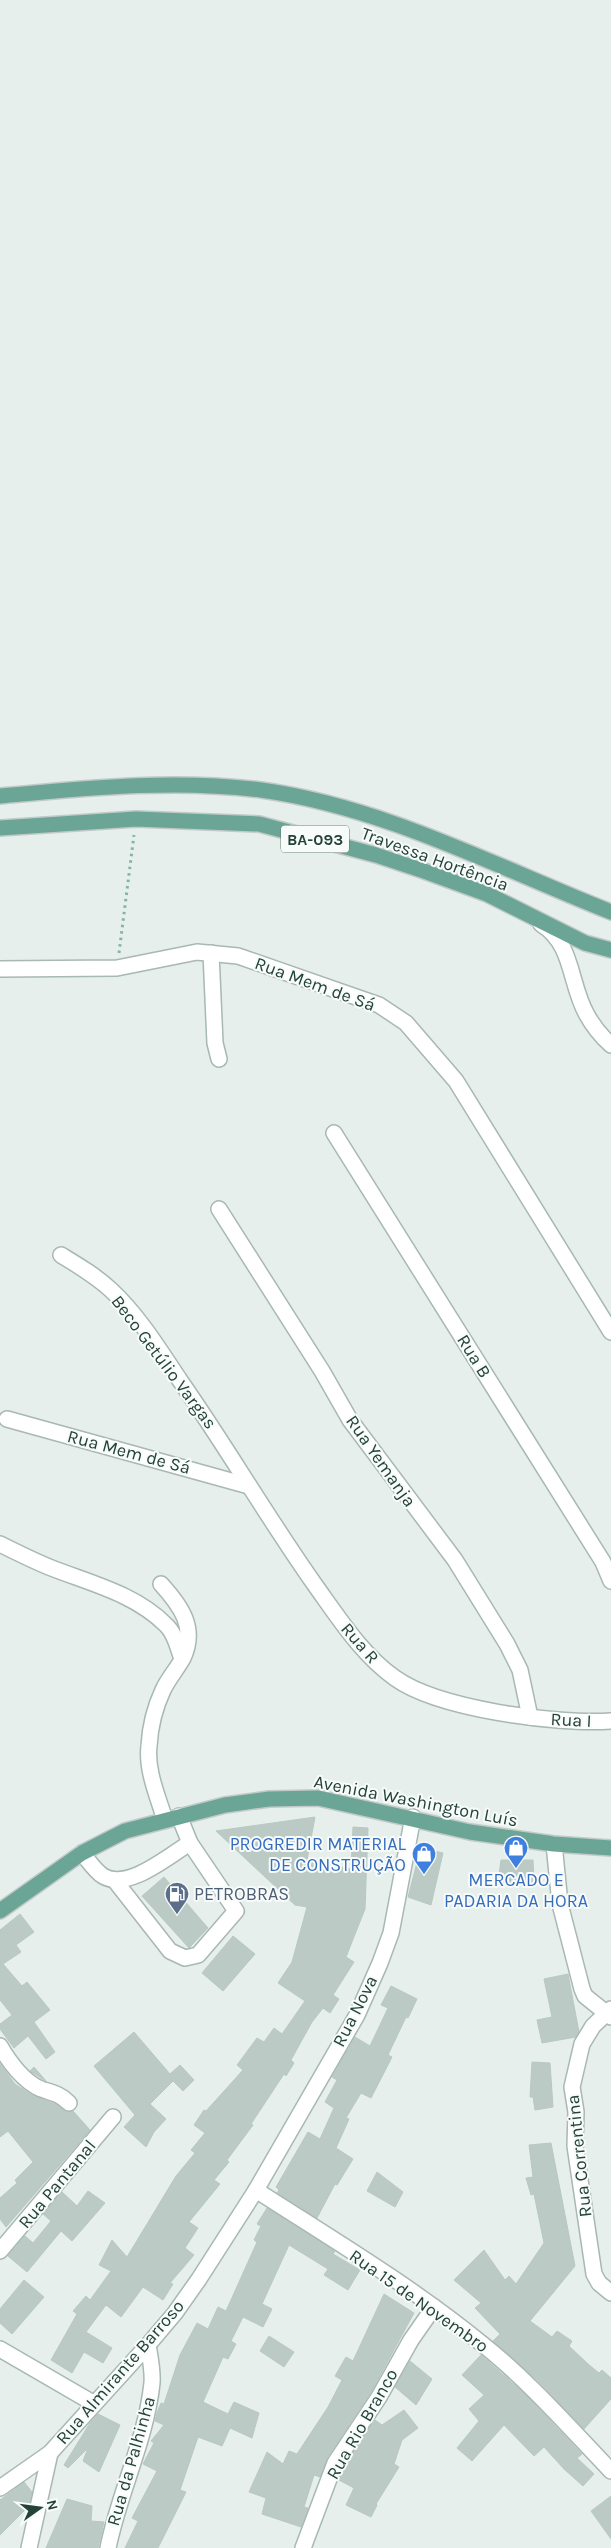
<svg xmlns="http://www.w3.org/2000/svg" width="611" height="2548" font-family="Karla,sans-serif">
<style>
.building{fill:#bbcac4;stroke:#b8c9c2}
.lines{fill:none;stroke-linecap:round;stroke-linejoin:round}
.minor-casing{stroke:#a8b8b2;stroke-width:18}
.major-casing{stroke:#c2cac8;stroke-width:18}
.path{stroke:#86b3a5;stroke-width:3;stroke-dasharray:2.5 4;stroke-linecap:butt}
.minor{stroke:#fff;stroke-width:15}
.major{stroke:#6aa596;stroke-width:15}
.labels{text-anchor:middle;stroke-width:4;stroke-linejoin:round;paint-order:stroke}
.shield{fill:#f7fbf9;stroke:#637a73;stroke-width:1}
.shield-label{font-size:16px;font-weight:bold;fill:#24423a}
.street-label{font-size:18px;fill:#24423a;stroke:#f7fbf9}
.shop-label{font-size:18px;fill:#366cbe;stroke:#f7fbf9;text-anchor:end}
.service-label{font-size:18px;fill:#4e5e75;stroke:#f7fbf9;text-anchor:start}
</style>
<rect width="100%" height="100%" fill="#e6efeb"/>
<g class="building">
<polygon points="315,1817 307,1860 351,1869 353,1827 368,1828 365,1909 346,1957 354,1962 333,1995 339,1999 330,2013 323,2008 312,2022 291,2060 294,2063 286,2076 284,2074 251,2124 253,2125 227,2160 229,2162 214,2180 220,2184 189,2222 198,2228 185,2248 194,2255 170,2283 173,2284 163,2300 143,2287 121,2317 106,2305 86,2332 112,2348 103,2363 84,2352 72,2373 51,2360 77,2314 73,2311 86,2296 90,2300 111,2271 99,2265 112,2240 127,2257 176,2176 195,2153 191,2150 205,2133 194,2125 204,2110 206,2111 243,2070 237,2065 257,2038 264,2042 274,2028 282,2034 305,2001 278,1983 292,1962 307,1907 295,1905 216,1831"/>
<polygon points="425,1849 443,1853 431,1905 408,1897 419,1855"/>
<polygon points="501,1860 533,1860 534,1885 498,1882"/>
<polygon points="164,1877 208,1928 189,1948 142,1896"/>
<polygon points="20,1914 34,1932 16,1945 21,1952 3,1964 22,1986 27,1982 50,2010 34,2022 55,2052 46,2059 28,2036 14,2048 0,2029 0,2024 12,2015 0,2000 0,1930"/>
<polygon points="233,1936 255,1954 223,1991 202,1973"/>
<polygon points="568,1974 579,2032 576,2037 542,2043 537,2020 552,2017 544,1979"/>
<polygon points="391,1986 417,1999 408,2018 406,2017 388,2055 392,2057 371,2098 361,2093 346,2118 349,2119 336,2148 353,2159 337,2185 335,2184 317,2218 277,2193 279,2190 276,2187 308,2132 320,2139 334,2108 325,2102 337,2080 332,2077 355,2037 370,2046 388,2008 381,2005"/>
<polygon points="134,2032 170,2074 180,2065 194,2080 183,2091 173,2081 150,2104 166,2119 154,2132 146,2147 124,2127 135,2115 94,2066"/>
<polygon points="532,2062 550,2063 553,2107 535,2110 533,2097 530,2097"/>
<polygon points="0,2064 15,2084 30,2094 55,2104 67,2112 73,2111 90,2130 6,2227 0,2219 0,2198 17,2183 15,2180 33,2162 8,2131 0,2137"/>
<polygon points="34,2067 46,2081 30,2071"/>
<polygon points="551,2143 575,2266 530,2321 552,2337 557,2331 572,2341 569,2346 588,2364 599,2373 602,2370 611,2378 611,2399 584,2429 539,2382 493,2341 500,2334 475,2308 481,2303 454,2280 484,2250 505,2280 509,2276 516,2284 544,2243 534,2194 531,2195 526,2178 533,2177 529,2145"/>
<polygon points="377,2172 403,2192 395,2207 367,2191"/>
<polygon points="88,2191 105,2203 72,2241 61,2231 27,2272 8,2256 25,2236 33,2243 51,2221 43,2214 62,2192 77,2206"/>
<polygon points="267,2208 335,2251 333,2254 360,2270 348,2290 324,2275 328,2269 289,2245 262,2304 272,2309 263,2327 243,2317 231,2341 236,2344 228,2359 223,2357 203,2402 228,2414 234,2402 259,2413 252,2438 230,2428 222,2446 198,2437 180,2490 186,2492 158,2548 125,2548 138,2521 132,2518 157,2471 143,2464 154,2443 151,2441 164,2425 155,2421 157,2413 161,2403 164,2404 180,2355 197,2323 208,2329 218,2307 226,2311 257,2242 254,2240 261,2226 257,2224"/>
<polygon points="24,2280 44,2297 12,2334 0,2323 0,2309"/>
<polygon points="384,2294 414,2313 371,2392 327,2458 320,2477 314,2475 304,2507 308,2508 301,2527 262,2514 266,2498 249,2492 267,2452 283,2464 289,2451 297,2454 328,2407 342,2380 335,2376 346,2357 353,2361"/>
<polygon points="269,2336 294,2352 284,2367 260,2351"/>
<polygon points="481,2355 526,2395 582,2454 577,2458 594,2474 583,2486 564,2469 544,2447 534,2456 504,2425 472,2461 457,2448 479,2421 469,2409 484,2395 462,2375"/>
<polygon points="410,2361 432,2379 416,2405 395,2387"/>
<polygon points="404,2410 418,2428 402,2440 394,2464 399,2467 376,2504 377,2505 371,2517 346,2505 354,2488 339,2480 343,2467 375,2420 382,2425"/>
<polygon points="98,2414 120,2425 99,2472 83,2461 88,2448 68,2468 64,2465 90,2423"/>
<polygon points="24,2482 32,2492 28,2507 0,2535 0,2500"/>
<polygon points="611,2496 611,2539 591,2511"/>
<polygon points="67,2499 92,2506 91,2521 104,2522 98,2548 46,2548"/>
</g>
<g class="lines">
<defs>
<g id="minor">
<path d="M541,924C574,944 569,984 587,1015C593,1026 602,1037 611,1045"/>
<polyline points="211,953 215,1043 219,1059"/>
<polyline points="0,969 117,968 197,952 238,956 379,1005 406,1023 456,1081 611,1332"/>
<polyline points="334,1133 603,1562 611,1581"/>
<polyline points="219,1209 322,1371 350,1420 455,1560 507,1644 520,1670 530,1717"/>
<path d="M61,1255C79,1266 96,1276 111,1290C138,1315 159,1349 179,1379C226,1446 267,1517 315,1585C338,1617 362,1655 395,1678C438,1709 557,1725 611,1721"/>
<polyline points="7,1419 249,1486"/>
<path d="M0,1544C16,1552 32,1560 49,1567C89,1583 134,1593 166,1625C175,1633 178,1648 182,1659"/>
<path d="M161,1584C181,1606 197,1628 183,1658C177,1669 168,1679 163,1690C155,1707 150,1728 149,1746C146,1770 158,1797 165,1820"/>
<polyline points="554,1844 560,1904 582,1989 585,1996 611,2017"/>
<path d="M82,1853C88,1860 95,1871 103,1876C128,1891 168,1856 190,1843"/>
<polyline points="116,1882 170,1951 185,1958 198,1955 236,1911 190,1843 179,1816"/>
<polyline points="611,2009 593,2026 582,2044 572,2087 576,2112 575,2146 594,2274 599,2283 611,2293"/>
<path d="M0,2046C9,2062 24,2082 41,2089C53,2093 60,2094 69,2103"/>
<path d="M256,2190C332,2239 411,2286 481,2343C529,2381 569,2427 611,2471"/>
<polyline points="0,2251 113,2117"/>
<polyline points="0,2349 93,2403"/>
<polyline points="0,2488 50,2453 148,2345 175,2313 199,2279 256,2190 357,2015 380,1963 391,1933 413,1817"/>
<polyline points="29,2548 50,2453"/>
<path d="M108,2548C119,2493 146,2440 152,2383C153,2371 150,2357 148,2345"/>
<polyline points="303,2548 335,2463 379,2397 411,2340 434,2307"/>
</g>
<g id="major">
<path d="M0,796C87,788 174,779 261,790C384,807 497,867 611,912"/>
<polyline points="0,828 136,819 259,824 376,855 424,871 487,894 585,943 611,950"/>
<polyline points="0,1911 82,1853 125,1831 225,1805 269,1799 318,1798 470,1832 554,1844 611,1848"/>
</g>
</defs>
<use href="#minor" class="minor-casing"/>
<use href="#major" class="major-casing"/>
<polyline class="path" points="119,953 134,835"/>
<use href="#minor" class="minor"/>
<use href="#major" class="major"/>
</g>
<defs>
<symbol id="shop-pin" viewBox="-11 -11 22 30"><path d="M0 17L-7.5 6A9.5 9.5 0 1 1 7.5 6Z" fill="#3f7fe0" stroke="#f7fbf9"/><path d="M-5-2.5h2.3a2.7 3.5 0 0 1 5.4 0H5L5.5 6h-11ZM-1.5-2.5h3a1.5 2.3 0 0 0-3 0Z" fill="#fff"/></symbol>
<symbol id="fuel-pin" viewBox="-11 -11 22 30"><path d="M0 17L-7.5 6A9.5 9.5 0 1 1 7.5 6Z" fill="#5c6f8a" stroke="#f7fbf9"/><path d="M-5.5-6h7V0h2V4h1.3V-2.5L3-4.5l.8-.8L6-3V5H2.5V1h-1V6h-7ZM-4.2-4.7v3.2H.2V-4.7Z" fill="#fff"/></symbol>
</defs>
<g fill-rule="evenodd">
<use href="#shop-pin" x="502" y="1834" width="28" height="38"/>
<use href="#shop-pin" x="410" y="1840" width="28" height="38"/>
<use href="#fuel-pin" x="163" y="1880" width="28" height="38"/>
</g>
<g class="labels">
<rect class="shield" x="281" y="825.5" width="68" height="27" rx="4"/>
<g class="shield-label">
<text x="315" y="845">BA-093</text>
</g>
<g class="street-label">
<text transform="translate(435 859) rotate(20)" y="6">Travessa Hortência</text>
<text transform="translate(315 984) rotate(20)" y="6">Rua Mem de Sá</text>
<text transform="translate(474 1356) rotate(58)" y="6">Rua B</text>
<text transform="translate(164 1362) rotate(53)" y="6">Beco Getúlio Vargas</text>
<text transform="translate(129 1452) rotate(15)" y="6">Rua Mem de Sá</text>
<text transform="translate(381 1461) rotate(55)" y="6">Rua Yemanja</text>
<text transform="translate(360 1643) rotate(49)" y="6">Rua R</text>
<text transform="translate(571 1720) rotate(3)" y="6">Rua I</text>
<text transform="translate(416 1801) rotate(11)" y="6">Avenida Washington Luís</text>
<text transform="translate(355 2011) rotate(-63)" y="6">Rua Nova</text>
<text transform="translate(579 2156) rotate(-96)" y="6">Rua Correntina</text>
<text transform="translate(57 2184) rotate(-50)" y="6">Rua Pantanal</text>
<text transform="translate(419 2301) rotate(35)" y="6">Rua 15 de Novembro</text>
<text transform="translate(120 2372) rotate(-49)" y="6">Rua Almirante Barroso</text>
<text transform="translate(362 2424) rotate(-60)" y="6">Rua Rio Branco</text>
<text transform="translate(131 2461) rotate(-74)" y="6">Rua da Palhinha</text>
</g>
<g class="shop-label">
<text x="406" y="1850">PROGREDIR MATERIAL<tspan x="406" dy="21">DE CONSTRUÇÃO</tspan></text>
<text x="516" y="1886" text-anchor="middle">MERCADO E<tspan x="516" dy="21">PADARIA DA HORA</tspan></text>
</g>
<g class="service-label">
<text x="194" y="1900">PETROBRAS</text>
</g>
</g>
<g transform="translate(40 2508) rotate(76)" stroke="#f7fbf9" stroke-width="4" paint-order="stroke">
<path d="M0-4L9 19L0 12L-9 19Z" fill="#24423a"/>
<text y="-8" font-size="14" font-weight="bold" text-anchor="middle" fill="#24423a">N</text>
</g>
</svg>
